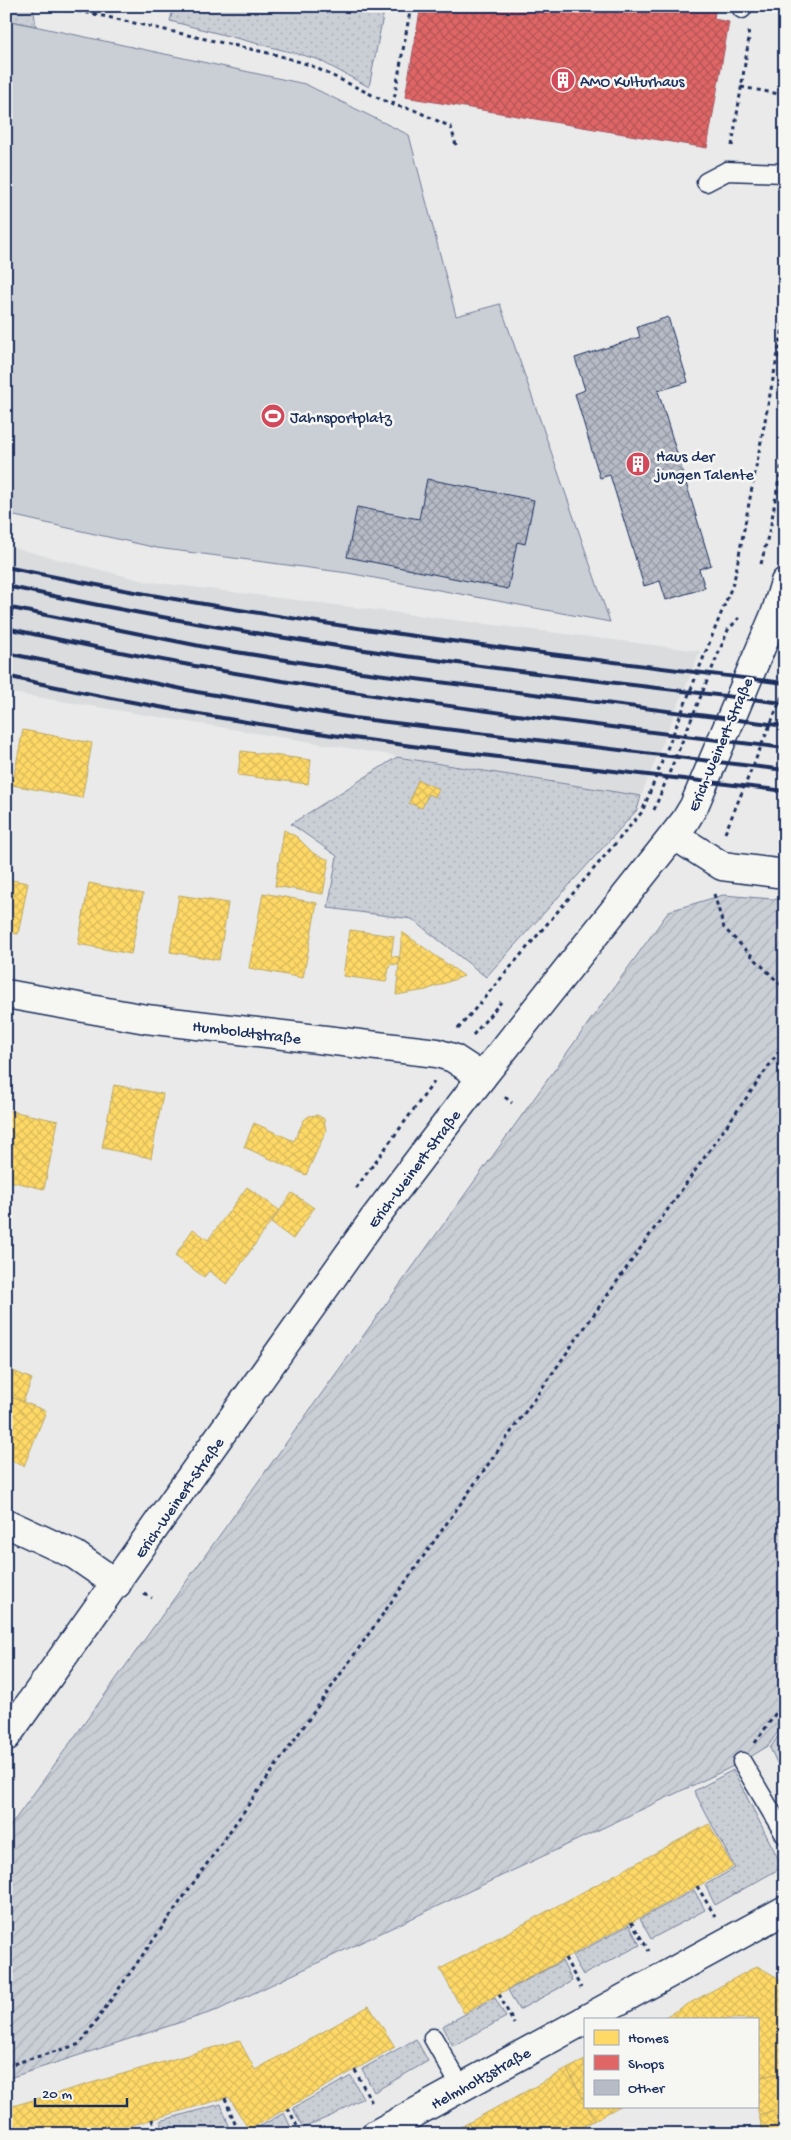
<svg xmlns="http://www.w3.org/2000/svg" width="791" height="2140" font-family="'Gochi Hand',sans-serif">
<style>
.built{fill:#dadcde}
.grass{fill:url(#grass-dots);stroke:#727e9a}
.garden{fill:url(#garden-furrows);stroke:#727e9a}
.pitch{fill:#caced5;stroke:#727e9a}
.homes{fill:url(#homes-cross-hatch);stroke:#bba664}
.shops{fill:url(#shops-cross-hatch);stroke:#a55664}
.building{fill:url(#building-cross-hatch);stroke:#1b2f5e}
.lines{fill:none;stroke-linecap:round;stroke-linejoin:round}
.lane-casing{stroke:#1b2f5e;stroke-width:21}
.street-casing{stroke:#1b2f5e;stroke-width:31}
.secondary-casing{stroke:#1b2f5e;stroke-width:31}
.path{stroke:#1b2f5e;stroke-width:3;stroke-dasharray:4 4;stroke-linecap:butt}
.lane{stroke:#f6f6f2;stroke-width:18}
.street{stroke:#f6f6f2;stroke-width:28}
.secondary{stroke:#f6f6f2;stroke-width:28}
.rail{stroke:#1b2f5e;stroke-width:4}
.labels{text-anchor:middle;stroke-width:5;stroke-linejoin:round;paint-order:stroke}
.poi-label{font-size:16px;fill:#1b2f5e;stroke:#f6f6f2;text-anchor:start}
.street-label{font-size:16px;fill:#1b2f5e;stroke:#f6f6f2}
</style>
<defs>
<pattern id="grass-dots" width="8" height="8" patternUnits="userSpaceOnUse" patternTransform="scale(1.25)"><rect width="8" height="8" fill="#caced5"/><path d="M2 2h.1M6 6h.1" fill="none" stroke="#adb1b9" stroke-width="1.8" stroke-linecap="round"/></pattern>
<pattern id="garden-furrows" width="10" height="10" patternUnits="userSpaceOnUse" patternTransform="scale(1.25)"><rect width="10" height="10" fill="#caced5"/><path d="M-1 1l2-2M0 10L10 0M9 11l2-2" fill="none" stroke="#adb1b9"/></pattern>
<pattern id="homes-cross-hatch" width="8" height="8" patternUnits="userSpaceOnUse" patternTransform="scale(1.25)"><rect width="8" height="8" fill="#ffd966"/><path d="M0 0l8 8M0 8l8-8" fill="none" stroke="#dabb5b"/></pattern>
<pattern id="shops-cross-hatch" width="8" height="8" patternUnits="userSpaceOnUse" patternTransform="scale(1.25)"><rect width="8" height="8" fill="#e06666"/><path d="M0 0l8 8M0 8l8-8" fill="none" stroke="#b55457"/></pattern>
<pattern id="building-cross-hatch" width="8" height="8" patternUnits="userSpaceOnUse" patternTransform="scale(1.25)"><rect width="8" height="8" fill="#b6bbc6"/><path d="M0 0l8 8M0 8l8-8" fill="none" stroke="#9398a4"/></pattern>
</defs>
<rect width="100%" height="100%" fill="#e9eae9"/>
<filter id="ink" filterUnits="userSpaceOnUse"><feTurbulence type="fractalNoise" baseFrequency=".02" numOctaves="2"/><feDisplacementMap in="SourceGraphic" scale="10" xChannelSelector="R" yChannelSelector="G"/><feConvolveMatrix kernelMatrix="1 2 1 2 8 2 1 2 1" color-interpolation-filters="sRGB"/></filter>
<g filter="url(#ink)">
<polygon class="built" points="6,546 144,581 700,651 641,796 6,692"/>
<g class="grass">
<polygon points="6,6 33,6 36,26 6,20"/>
<polygon points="174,6 385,6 369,87 317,59 170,21"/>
<polygon points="397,757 641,796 637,810 486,977 412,919 328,908 337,856 291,824"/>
<polygon points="785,1726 785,1780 770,1748"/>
<polygon points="733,1770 781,1864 779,1869 715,1905 705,1885 735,1868 694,1791"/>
<polygon points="694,1890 705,1910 651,1939 640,1919"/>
<polygon points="629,1925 640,1945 583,1975 572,1956"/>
<polygon points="562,1961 572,1981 519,2010 508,1990"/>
<polygon points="495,1998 506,2017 453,2046 443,2026"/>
<polygon points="416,2039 428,2061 374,2092 362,2069"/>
<polygon points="351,2076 363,2098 333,2115 303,2128 293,2108"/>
<polygon points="221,2104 232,2134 164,2134 160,2121"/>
<polygon points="284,2113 294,2134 248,2134 248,2133"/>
</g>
<polygon class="garden" points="723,895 785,900 785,1722 768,1746 742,1762 218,2010 6,2079 6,1832 669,911"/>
<polygon class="pitch" points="6,20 305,84 409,135 456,316 500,304 610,622 348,573 157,548 6,514"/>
<g class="homes">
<polygon points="23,730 92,743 82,798 12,785"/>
<polygon points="241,751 311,760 308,784 238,775"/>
<polygon points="418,780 439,789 435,797 428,794 422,808 409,803"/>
<polygon points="284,830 297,837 313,853 329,860 323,894 275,886"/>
<polygon points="6,879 28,883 18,934 6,932"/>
<polygon points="89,883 143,894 131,954 78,944"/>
<polygon points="263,893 317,903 303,978 249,968"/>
<polygon points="179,895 228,903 219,960 170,952"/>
<polygon points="350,930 394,936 391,956 399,957 398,965 390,964 386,982 343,976"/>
<polygon points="402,932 464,976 426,990 396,995"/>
<polygon points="114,1085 163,1094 151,1158 102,1148"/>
<polygon points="6,1110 58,1121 44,1189 6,1180"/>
<polygon points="317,1115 324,1119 326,1131 306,1175 244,1147 254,1123 294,1141 304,1120 309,1116"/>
<polygon points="247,1187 279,1210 227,1284 209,1271 204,1277 175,1256 193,1229 208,1240"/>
<polygon points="292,1193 314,1208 293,1239 271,1223"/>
<polygon points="6,1368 32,1379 23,1402 6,1395"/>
<polygon points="6,1395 46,1411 24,1466 6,1459"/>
<polygon points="709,1824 733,1867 464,2013 440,1969"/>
<polygon points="757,1966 785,1982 785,2072 757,2078 757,2019 661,2019"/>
<polygon points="369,2006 395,2047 249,2130 229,2097 102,2134 6,2134 6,2108 239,2040 255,2070"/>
<polygon points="585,2060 585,2102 567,2069"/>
<polygon points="567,2069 585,2102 585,2106 587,2106 595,2120 570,2134 475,2134 468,2123"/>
<polygon points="785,2072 785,2107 759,2115 757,2106 757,2078"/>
<polygon points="587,2106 620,2106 595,2120"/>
<polygon points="785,2107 785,2134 763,2134 759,2115"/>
<polygon points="468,2123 475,2134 448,2134"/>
</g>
<polygon class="shops" points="421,6 716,6 714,19 729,22 707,148 405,97"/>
<g class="building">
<polygon points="668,317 688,382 658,391 711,565 699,569 705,588 666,600 660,581 644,586 610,475 600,478 575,394 585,390 575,358 640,337 637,327"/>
<polygon points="427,479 534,500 525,544 517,542 508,589 347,557 357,507 419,519"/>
</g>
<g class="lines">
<defs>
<g id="lane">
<polyline points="742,9 743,6"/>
<polyline points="706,182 727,171 785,173"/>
<polyline points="742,1762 785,1835"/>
<polyline points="433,2038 461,2087"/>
</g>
<g id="street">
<polyline points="675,836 722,866 785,874"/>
<polyline points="6,994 146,1019 437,1053 453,1058 482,1077"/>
<polyline points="6,1523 75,1555 117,1584"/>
<polyline points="586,2019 785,1910"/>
<polyline points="376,2134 585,2020"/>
</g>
<polyline id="secondary" points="6,1737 373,1220 482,1077 685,821 694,806 776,612 785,582"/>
</defs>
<use href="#lane" class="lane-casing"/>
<use href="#street" class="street-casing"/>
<use href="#secondary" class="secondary-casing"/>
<g class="path">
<polyline points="46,6 94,14 277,55 310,65 393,105 414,110 451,127 457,149"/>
<polyline points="94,14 96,6"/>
<polyline points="741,87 785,95"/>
<polyline points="393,105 411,6"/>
<polyline points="732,146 749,38 748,31"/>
<polyline points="761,564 771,524 785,445"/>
<polyline points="654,810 728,630 739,618"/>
<polyline points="725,833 785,689"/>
<polyline points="714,894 724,928 785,989"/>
<polyline points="458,1029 642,812 734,581 785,317"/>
<polyline points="473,1035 501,1002"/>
<polyline points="505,1097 512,1103"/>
<polyline points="356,1188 434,1082"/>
<polyline points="144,1594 152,1598"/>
<polyline points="755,1743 785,1700"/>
<polyline points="697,1886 715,1916"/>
<polyline points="631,1922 649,1951"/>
<polyline points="565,1958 581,1988"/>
<polyline points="499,1994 514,2024"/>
<polyline points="6,2066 80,2044 785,1043"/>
<polyline points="355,2070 372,2103"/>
<polyline points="225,2098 239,2134"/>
<polyline points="288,2108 301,2134"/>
<polyline points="152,2119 156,2134"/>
</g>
<use href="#lane" class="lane"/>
<use href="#street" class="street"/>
<use href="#secondary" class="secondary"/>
<g class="rail">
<path d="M6,567C264,621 524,651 785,683"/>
<path d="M6,586C263,642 524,673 785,703"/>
<polyline points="6,607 205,647 361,672 785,726"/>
<path d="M6,628C263,686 524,717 785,748"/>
<polyline points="6,653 197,692 354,718 785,770"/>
<path d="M6,676C262,734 524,760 785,791"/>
</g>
</g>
</g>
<defs>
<symbol id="building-disc" viewBox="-11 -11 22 22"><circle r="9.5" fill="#d1495b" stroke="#f6f6f2"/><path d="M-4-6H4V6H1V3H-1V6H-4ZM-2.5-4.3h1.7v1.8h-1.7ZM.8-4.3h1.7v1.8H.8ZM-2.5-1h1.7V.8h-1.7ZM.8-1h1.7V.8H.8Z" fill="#fff"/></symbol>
<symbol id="stadium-disc" viewBox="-11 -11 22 22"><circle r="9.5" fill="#d1495b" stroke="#f6f6f2"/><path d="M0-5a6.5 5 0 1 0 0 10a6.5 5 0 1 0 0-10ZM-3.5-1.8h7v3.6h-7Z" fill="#fff"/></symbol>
</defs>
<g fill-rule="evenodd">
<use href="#building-disc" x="549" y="66" width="28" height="28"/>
<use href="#stadium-disc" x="259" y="402" width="28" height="28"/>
<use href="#building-disc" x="624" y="450" width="28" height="28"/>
</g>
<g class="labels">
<g class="poi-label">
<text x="580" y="86">AMO Kulturhaus</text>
<text x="290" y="422">Jahnsportplatz</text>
<text x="656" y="461">Haus der<tspan x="656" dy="18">jungen Talente</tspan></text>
</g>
<g class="street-label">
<text transform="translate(719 744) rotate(-67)" y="6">Erich-Weinert-Straße</text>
<text transform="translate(247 1031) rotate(7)" y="6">Humboldtstraße</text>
<text transform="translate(413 1168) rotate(-53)" y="6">Erich-Weinert-Straße</text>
<text transform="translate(178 1497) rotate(-55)" y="6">Erich-Weinert-Straße</text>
<text transform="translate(480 2077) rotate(-29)" y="6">Helmholtzstraße</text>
</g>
</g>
<rect width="791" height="2140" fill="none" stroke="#f6f6f2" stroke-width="25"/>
<rect x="12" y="12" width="766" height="2115" fill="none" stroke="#1b2f5e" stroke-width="2" filter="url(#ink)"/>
<rect x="584" y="2018" width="175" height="90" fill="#f6f6f2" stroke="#9ea6b7"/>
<rect x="594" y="2030" width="25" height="15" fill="#ffd966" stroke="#9ea6b7"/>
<text x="628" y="2042" font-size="15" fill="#1b2f5e">Homes</text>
<rect x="594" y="2055" width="25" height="15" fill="#e06666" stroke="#9ea6b7"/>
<text x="628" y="2068" font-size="15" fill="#1b2f5e">Shops</text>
<rect x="594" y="2080" width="25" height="15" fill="#b6bbc6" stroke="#9ea6b7"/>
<text x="628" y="2092" font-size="15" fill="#1b2f5e">Other</text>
<path d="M35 2098v8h92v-8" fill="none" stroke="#1b2f5e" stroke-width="2.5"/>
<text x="42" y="2098" font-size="15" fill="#1b2f5e" stroke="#f6f6f2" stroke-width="4" paint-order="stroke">20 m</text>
</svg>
